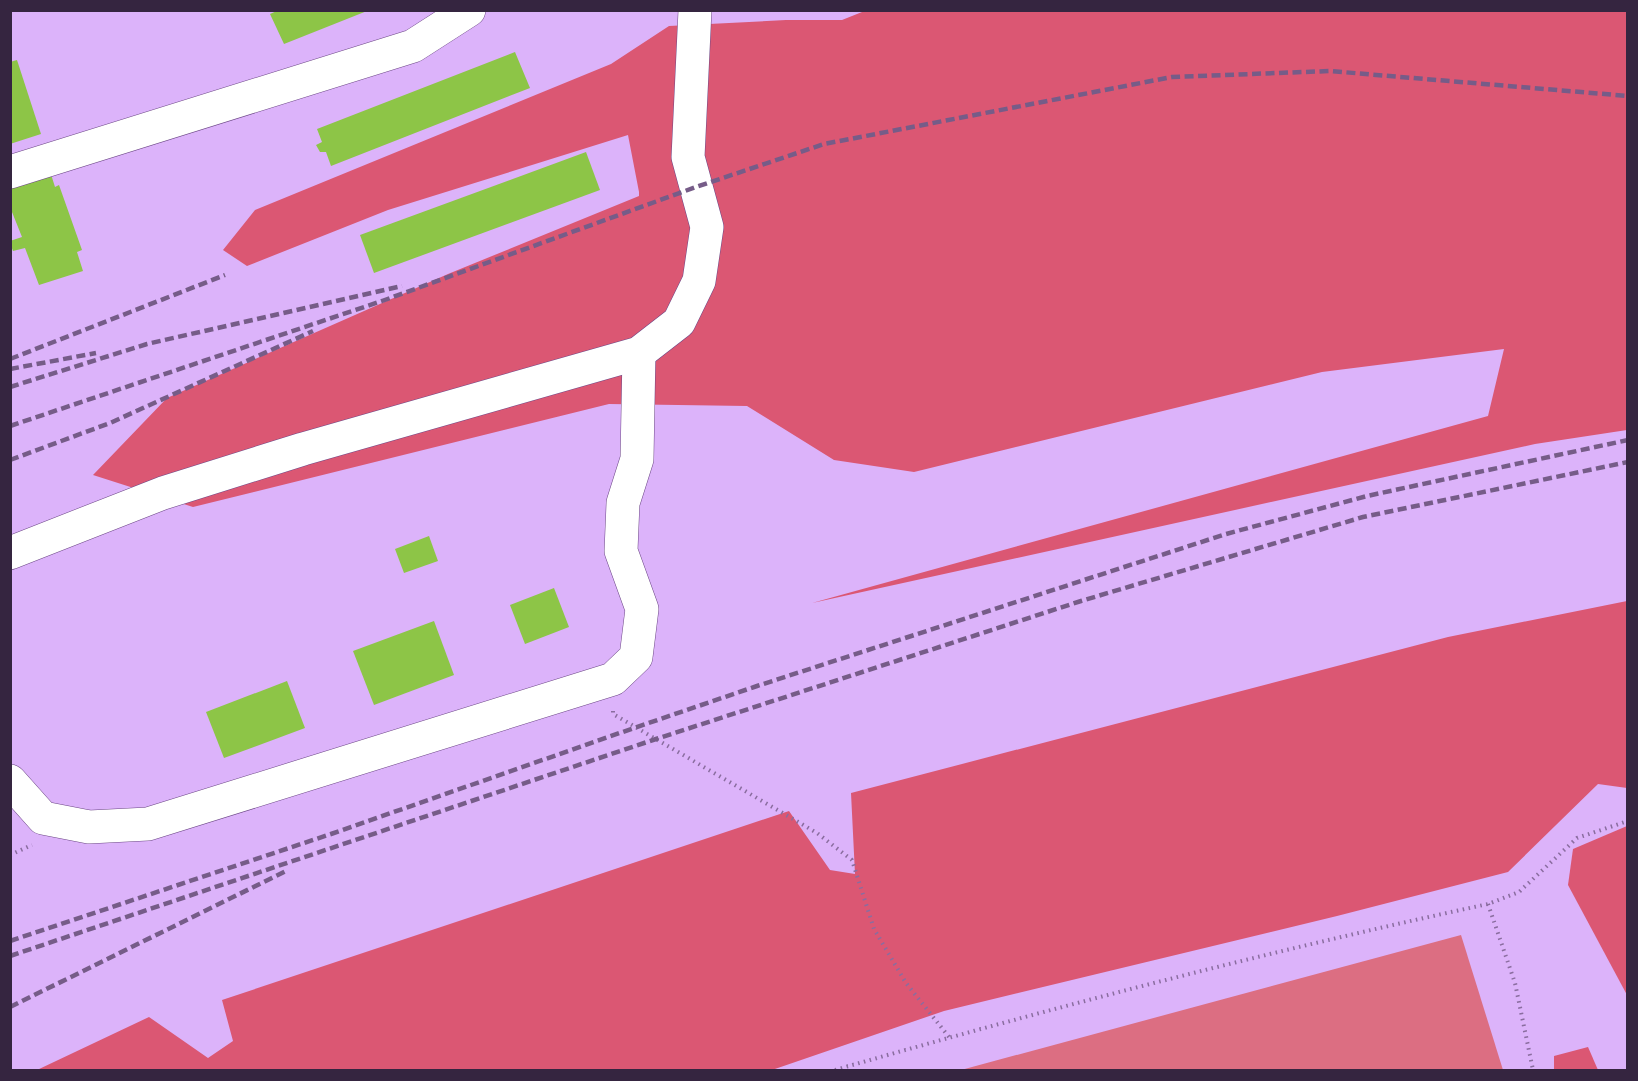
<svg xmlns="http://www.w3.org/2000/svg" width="1638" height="1081" font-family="'Roboto Serif',serif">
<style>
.green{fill:#dc6e82}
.forest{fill:#db5773}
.building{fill:#8dc547}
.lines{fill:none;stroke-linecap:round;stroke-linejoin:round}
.minor-casing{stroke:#6c4786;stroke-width:34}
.path{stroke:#8a6d9f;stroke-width:4;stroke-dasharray:1.5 4.5;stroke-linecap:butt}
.minor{stroke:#fff;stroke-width:33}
.rail{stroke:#765c88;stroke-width:4.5;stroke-dasharray:9 4.5;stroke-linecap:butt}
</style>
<rect width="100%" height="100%" fill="#dcb3fa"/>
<polygon class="green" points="1461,935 1503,1070 961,1070"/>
<g class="forest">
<polygon points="867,10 1627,11 1627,430 1535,444 812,603 1488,416 1504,349 1322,372 914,472 834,460 747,406 609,404 193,507 93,475 167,398 448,274 639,196 639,192 628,135 388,210 247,266 223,250 255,210 611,64 669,26 786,20 842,20"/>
<polygon points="1627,601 1627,788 1598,784 1508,872 1337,916 944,1011 772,1070 37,1070 149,1017 208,1058 233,1041 222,1000 789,811 830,870 855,874 851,793 1448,637"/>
<polygon points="1627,826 1627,995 1568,885 1573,849"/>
<polygon points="1588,1047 1598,1070 1554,1070 1554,1056"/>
</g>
<g class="building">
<polygon points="279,10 367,10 367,11 284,44 270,14"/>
<polygon points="515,52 530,88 331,166 326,152 320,152 316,145 322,142 317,129"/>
<polygon points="17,60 41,134 10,144 10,62"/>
<polygon points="586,152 600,190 374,273 360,235"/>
<polygon points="49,168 55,187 59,185 82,250 77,252 83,271 39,285 25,248 13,251 10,243 10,241 22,237 10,207 10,182"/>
<polygon points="429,536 438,561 404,573 395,549"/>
<polygon points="554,588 569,627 525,644 510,605"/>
<polygon points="434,621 454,675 374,705 353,651"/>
<polygon points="287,681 305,728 224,758 206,712"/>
</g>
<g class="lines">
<defs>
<g id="minor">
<polyline points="10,172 413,46 469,10"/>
<polyline points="10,553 163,493 303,449 639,353 679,322 699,281 707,227 688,157 695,10"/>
<polyline points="10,781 43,818 89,827 148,824 613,679 636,657 642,609 621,551 623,503 637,459 639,353"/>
</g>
</defs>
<use href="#minor" class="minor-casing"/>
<g class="path">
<polyline points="613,711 613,714 817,833 852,860 874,929 906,983 949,1037"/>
<polyline points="10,855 32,845"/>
<polyline points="1488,904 1515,983 1533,1070"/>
<path d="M835,1070C1051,1008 1269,951 1488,904L1519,892L1577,838L1628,821"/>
</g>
<use href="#minor" class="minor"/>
<g class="rail">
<polyline points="10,359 225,275"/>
<polyline points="10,369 96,353"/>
<polyline points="10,387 147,344 402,286"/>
<polyline points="10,426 382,301 696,187 824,144 1172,77 1330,71 1628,96"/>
<polyline points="10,460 110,423 313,331"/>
<polyline points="10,941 331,834 634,728 757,686 1226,534 1367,496 1628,440"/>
<polyline points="10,956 656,739 1081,601 1363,517 1628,462"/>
<polyline points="10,1007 288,870"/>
</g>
</g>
<rect width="1638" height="1081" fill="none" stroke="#352540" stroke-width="24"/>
</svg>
